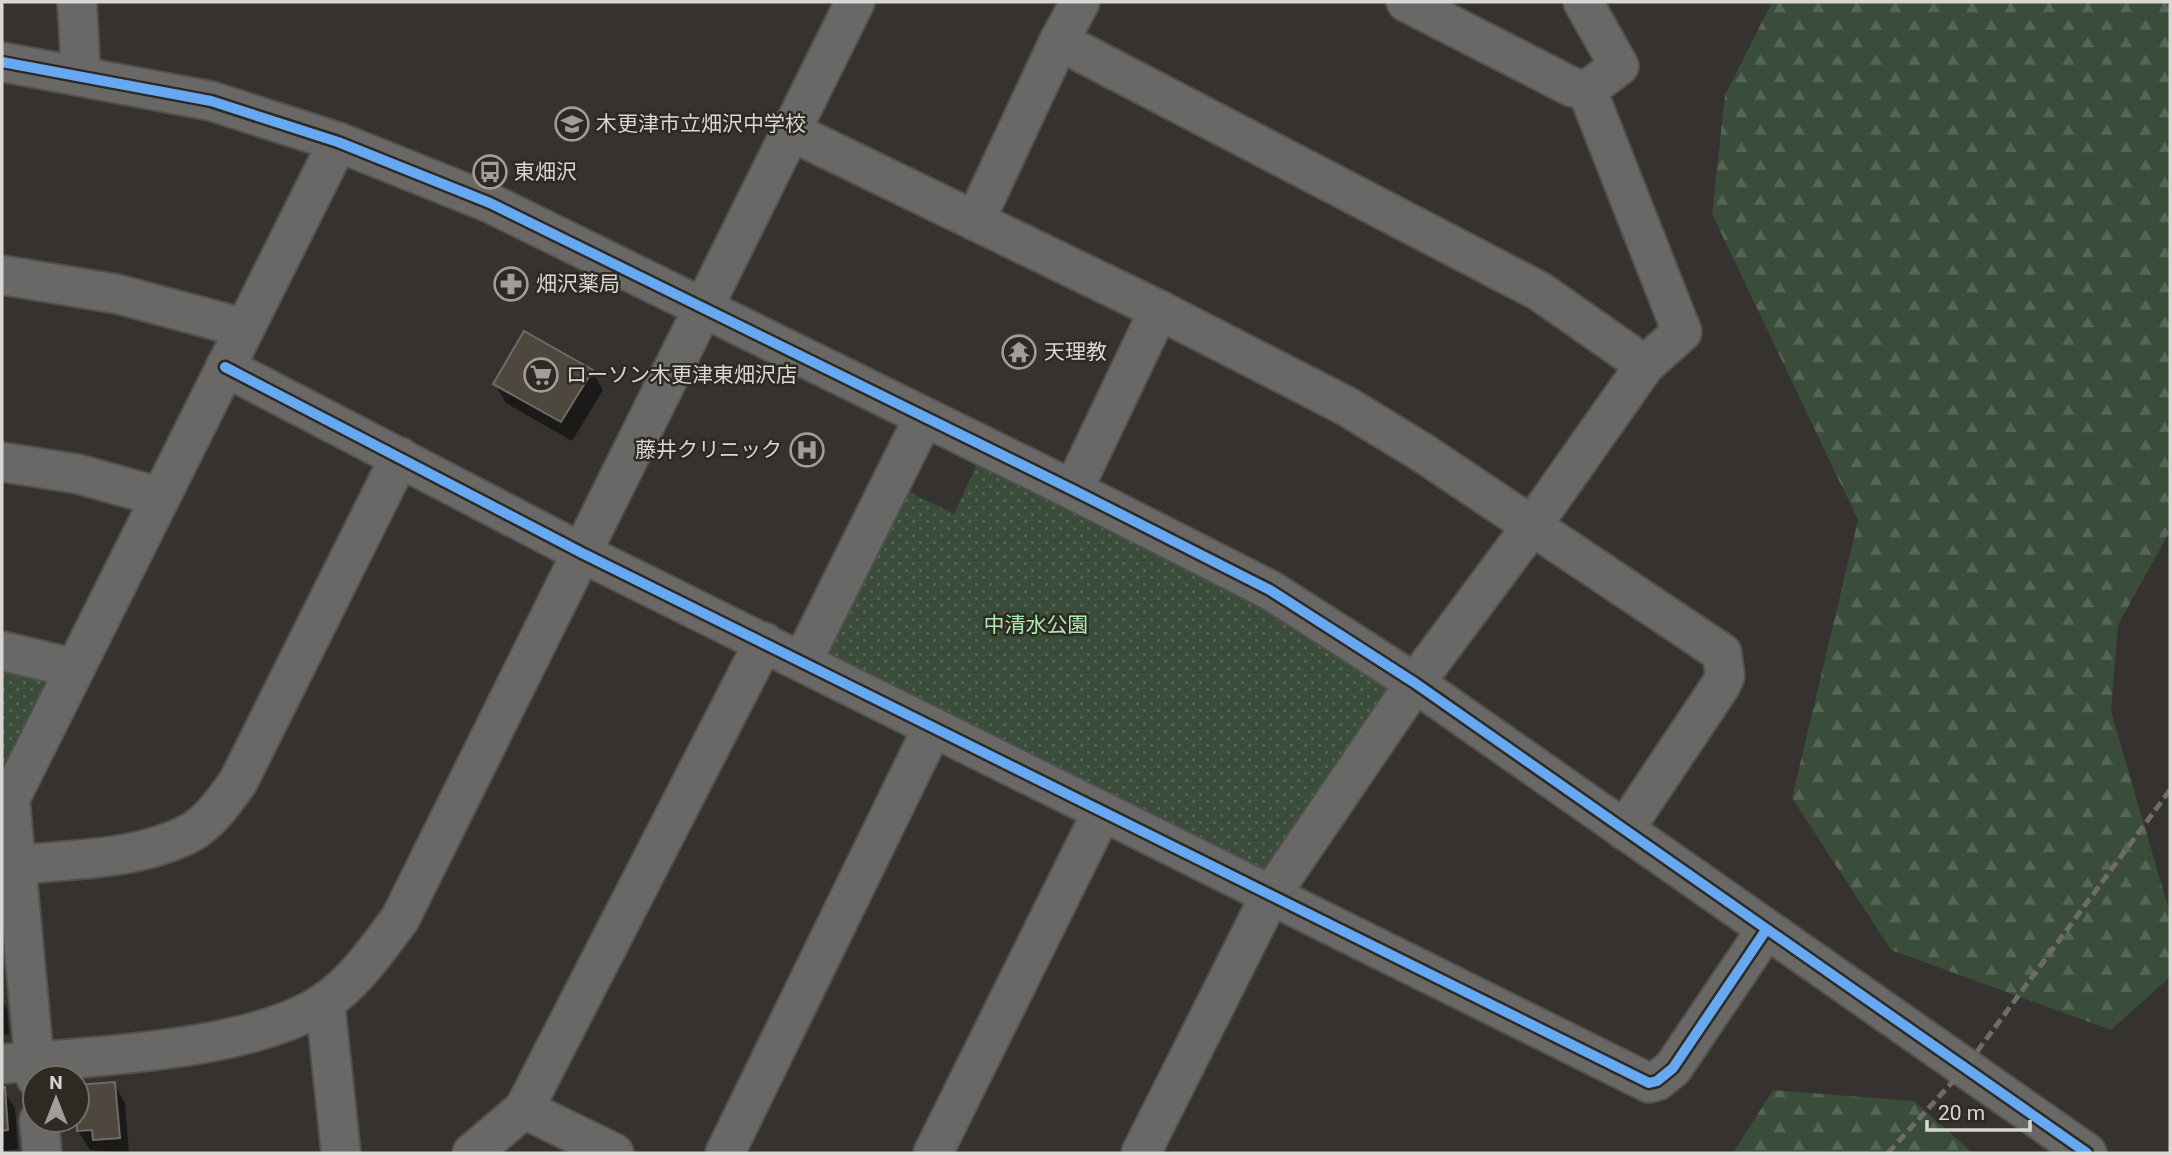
<svg xmlns="http://www.w3.org/2000/svg" width="2172" height="1155" font-family="Roboto,'Noto Sans JP',sans-serif">
<style>
.forest{fill:url(#forest-firs)}
.park{fill:url(#park-dots)}
.shadow{fill:#0007}
.building{fill:#4d473d;stroke:#6e6c69;stroke-width:2}
.lines{fill:none;stroke-linecap:round;stroke-linejoin:round}
.minor-casing{stroke:#52504c;stroke-width:42}
.minor{stroke:#6a6866;stroke-width:38}
.rail{stroke:#6d6c6a;stroke-width:5;stroke-dasharray:10 5;stroke-linecap:butt}
.cycleway-casing{stroke:#2d2923;stroke-width:15}
.cycleway{stroke:#66a8f1;stroke-width:10}
.labels{text-anchor:middle;stroke-width:5;stroke-linejoin:round;paint-order:stroke}
.poi-label{font-size:21px;fill:#d9d7d3;stroke:#2d2923;text-anchor:start}
.park-label{font-size:21px;fill:#abeaaf;stroke:#2d2923}
</style>
<defs>
<pattern id="forest-firs" width="22" height="20" patternUnits="userSpaceOnUse" patternTransform="scale(1.75)"><rect width="22" height="20" fill="#394d3a"/><path d="M5 1l3.5 6h-7zM16 11l3.5 6h-7z" fill="#556656"/></pattern>
<pattern id="park-dots" width="8" height="8" patternUnits="userSpaceOnUse" patternTransform="scale(1.75)"><rect width="8" height="8" fill="#394d3a"/><path d="M2 2h.1M6 6h.1" fill="none" stroke="#556656" stroke-width="1.8" stroke-linecap="round"/></pattern>
</defs>
<rect width="100%" height="100%" fill="#35322f"/>
<g class="forest">
<polygon points="1772,2 2170,2 2170,531 2118,625 2111,711 2170,914 2170,977 2111,1030 1891,950 1792,798 1858,520 1712,214 1725,95"/>
<polygon points="1773,1090 1914,1101 1973,1153 1733,1153"/>
</g>
<g class="park">
<polygon points="985,447 1415,683 1270,896 802,662 891,483 954,514"/>
<polygon points="2,663 42,679 44,695 2,776"/>
</g>
<g class="shadow">
<polygon points="592,371 603,390 572,441 506,403 495,384"/>
<polygon points="2,1000 7,1009 9,1034 2,1035"/>
<polygon points="114,1084 125,1103 129,1153 90,1150 78,1131 77,1087"/>
<polygon points="2,1089 15,1108 18,1149 2,1151"/>
</g>
<g class="building">
<polygon points="524,331 593,370 561,422 493,384"/>
<polygon points="115,1082 120,1138 93,1140 92,1130 77,1131 77,1085"/>
<polygon points="2,1087 5,1087 8,1130 2,1131"/>
</g>
<g class="lines">
<defs>
<g id="minor">
<polyline points="77,2 81,75"/>
<polyline points="1406,2 1572,87 1587,90 1619,66 1583,2"/>
<polyline points="1059,41 1539,291 1645,365"/>
<polyline points="2,62 211,101 338,142 490,203 1073,490 1270,590 1415,683 2087,1153"/>
<polyline points="792,132 1159,310 1346,406 1423,453 1722,653 1725,676 1721,685 1624,830"/>
<polyline points="975,221 1059,41 1080,2"/>
<polyline points="2,275 117,294 244,328"/>
<polyline points="225,367 582,553 1649,1083 1657,1081 1673,1068 1766,930"/>
<polyline points="2,462 78,474 160,497"/>
<polyline points="1073,490 1159,310"/>
<polyline points="2,651 73,668"/>
<polyline points="802,662 924,417"/>
<path d="M16,865C73,859 139,860 190,833C210,822 225,800 238,782L400,457"/>
<polyline points="325,1002 341,1153"/>
<path d="M2,1064C89,1057 253,1051 325,1002C355,982 378,948 400,919L855,2"/>
<polyline points="36,1078 10,799 338,142"/>
<polyline points="524,1109 614,1153"/>
<polyline points="39,1120 42,1153"/>
<polyline points="472,1153 524,1109 764,642"/>
<polyline points="725,1153 933,727"/>
<polyline points="933,1153 1102,812"/>
<polyline points="1141,1153 1270,896 1415,683 1531,527 1645,365 1682,332 1587,90"/>
</g>
</defs>
<use href="#minor" class="minor-casing"/>
<use href="#minor" class="minor"/>
<polyline class="rail" points="1888,1153 1965,1068 2170,790"/>
<defs>
<g id="cycleway">
<polyline points="2,62 211,101 338,142 490,203 1073,490 1270,590 1415,683 2087,1153"/>
<polyline points="225,367 582,553 1649,1083 1657,1081 1673,1068 1766,930"/>
</g>
</defs>
<use href="#cycleway" class="cycleway-casing"/>
<use href="#cycleway" class="cycleway"/>
</g>
<defs>
<symbol id="school-ring" viewBox="-11 -11 22 22"><circle r="9.5" fill="#2d2923" stroke="#a09d9a" stroke-width="1.5"/><path d="M0-5L7-2L0 1L-7-2ZM-4 1L0 2.5L4 1V4Q0 6-4 4Z" fill="#a09d9a"/></symbol>
<symbol id="bus-ring" viewBox="-11 -11 22 22"><circle r="9.5" fill="#2d2923" stroke="#a09d9a" stroke-width="1.5"/><path d="M-5-6H5V4H4V6H2V4H-2V6H-4V4H-5ZM-3.5-4V0h7V-4ZM-3.5 1.2v1.5H-2V1.2ZM2 1.2v1.5H3.5V1.2Z" fill="#a09d9a"/></symbol>
<symbol id="pharmacy-ring" viewBox="-11 -11 22 22"><circle r="9.5" fill="#2d2923" stroke="#a09d9a" stroke-width="1.5"/><path d="M-2-6h4v4h4v4h-4v4h-4v-4h-4v-4h4Z" fill="#a09d9a"/></symbol>
<symbol id="temple-ring" viewBox="-11 -11 22 22"><circle r="9.5" fill="#2d2923" stroke="#a09d9a" stroke-width="1.5"/><path d="M0-6L5-2H3V0L6.5 2.5H4V6H1.5V3h-3V6H-4V2.5H-6.5L-3 0V-2H-5Z" fill="#a09d9a"/></symbol>
<symbol id="supermarket-ring" viewBox="-11 -11 22 22"><circle r="9.5" fill="#2d2923" stroke="#a09d9a" stroke-width="1.5"/><path d="M-6-5.5h2.5l.6 2H6L4.5 2H-2.5L-4.4-4H-6ZM-1.5 3.2a1.3 1.3 0 1 0 .1 0ZM3 3.2a1.3 1.3 0 1 0 .1 0Z" fill="#a09d9a"/></symbol>
<symbol id="hospital-ring" viewBox="-11 -11 22 22"><circle r="9.5" fill="#2d2923" stroke="#a09d9a" stroke-width="1.5"/><path d="M-5-5h3v3.5h4V-5h3V5h-3V1.5h-4V5h-3Z" fill="#a09d9a"/></symbol>
</defs>
<g fill-rule="evenodd">
<use href="#school-ring" x="553" y="105" width="38" height="38"/>
<use href="#bus-ring" x="471" y="153" width="38" height="38"/>
<use href="#pharmacy-ring" x="492" y="265" width="38" height="38"/>
<use href="#temple-ring" x="1000" y="333" width="38" height="38"/>
<use href="#supermarket-ring" x="522" y="356" width="38" height="38"/>
<use href="#hospital-ring" x="788" y="431" width="38" height="38"/>
</g>
<g class="labels">
<g class="poi-label">
<text x="596" y="131">木更津市立畑沢中学校</text>
<text x="514" y="179">東畑沢</text>
<text x="536" y="291">畑沢薬局</text>
<text x="1044" y="359">天理教</text>
<text x="566" y="382">ローソン木更津東畑沢店</text>
<text x="782" y="457" text-anchor="end">藤井クリニック</text>
</g>
<g class="park-label">
<text x="1036" y="632">中清水公園</text>
</g>
</g>
<rect width="2172" height="1155" fill="none" stroke="#d9d7d3" stroke-width="7"/>
<g transform="translate(56 1099)"><circle r="33" fill="#2d2923" stroke="#726f69" stroke-width="2"/>
<path d="M0-5L12 26L0 18L-12 26Z" fill="#a09d9a"/>
<text y="-10" font-size="19" font-weight="bold" text-anchor="middle" fill="#d9d7d3">N</text>
</g>
<path d="M1927 1120v10h103v-10" fill="none" stroke="#d9d7d3" stroke-width="3.5"/>
<text x="1938" y="1120" font-size="21" fill="#d9d7d3" stroke="#2d2923" stroke-width="5" paint-order="stroke">20 m</text>
</svg>
